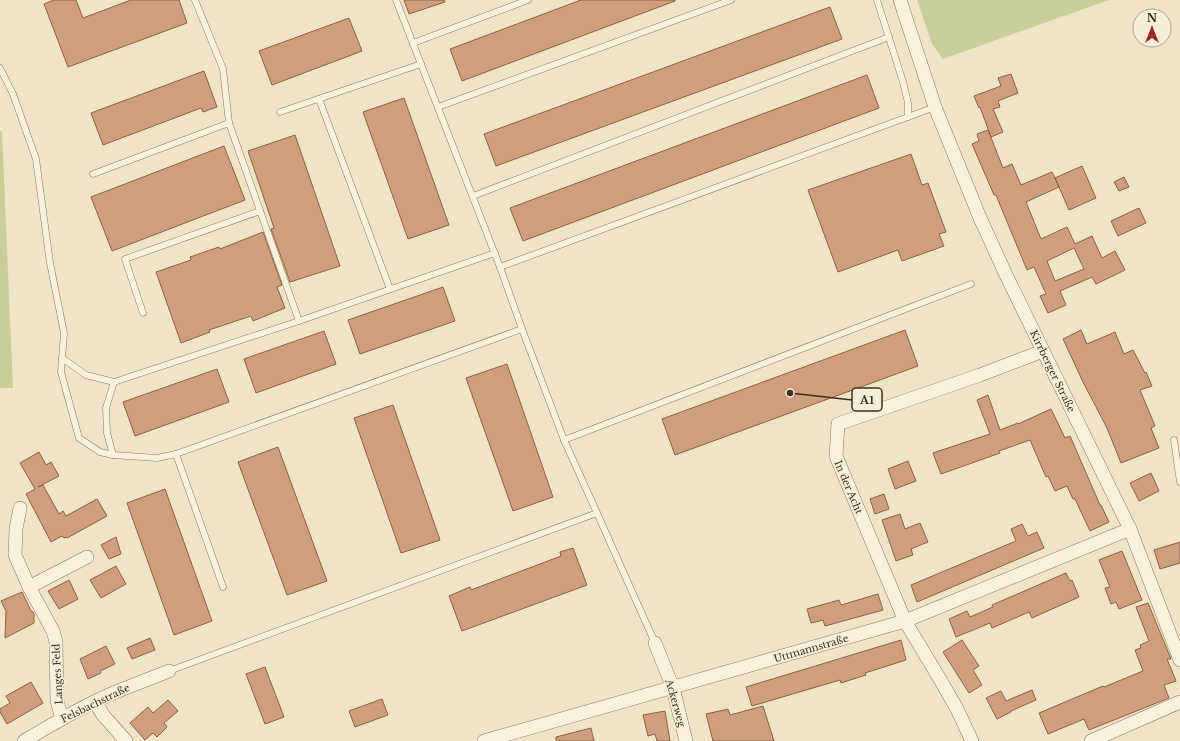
<svg xmlns="http://www.w3.org/2000/svg" width="1180" height="741" font-family="'Libre Baskerville',serif">
<style>
.green{fill:#c9cf9b}
.building{fill:#cf9f7d;stroke:#8d5f41;fill-rule:evenodd}
.lines{fill:none;stroke-linecap:round;stroke-linejoin:round}
.lane-casing{stroke:#8d765c;stroke-width:7}
.street-casing{stroke:#8d765c;stroke-width:14}
.lane{stroke:#faf1dc;stroke-width:6}
.street{stroke:#faf1dc;stroke-width:13}
.labels{text-anchor:middle;stroke-width:3.5;stroke-linejoin:round;paint-order:stroke}
.street-label{font-size:10px;fill:#3d2e20;stroke:#f7eed8}
.leader{fill:none;stroke:#3d2e20;stroke-width:1.5}
.callout-dot{fill:#3d2e20;stroke:#f7eed8;stroke-width:1.5}
.callout{fill:#f7eed8;stroke:#3d2e20;stroke-width:1.5}
.callout-label{font-size:11px;text-anchor:middle;font-weight:bold;fill:#3d2e20}
</style>
<rect width="100%" height="100%" fill="#f0e4c8"/>
<g class="green">
<polygon points="917,0 1109,0 943,59 932,44"/>
<polygon points="0,131 2,131 13,388 0,388"/>
</g>
<g class="building">
<polygon points="54,0 76,0 83,18 131,0 179,0 187,23 68,67 44,4"/>
<polygon points="404,0 444,0 445,2 409,14"/>
<polygon points="581,0 675,0 675,1 462,81 450,49"/>
<polygon points="830,7 842,39 496,166 484,134"/>
<polygon points="349,18 362,51 272,85 259,51"/>
<polygon points="204,71 217,107 203,112 201,108 103,145 91,113"/>
<polygon points="1011,74 1018,93 998,101 1000,107 993,109 1003,132 991,137 980,107 979,108 974,96 1001,86 998,78"/>
<polygon points="867,75 879,108 523,241 510,208"/>
<polygon points="404,98 449,225 408,239 363,112"/>
<path d="M988,130L1003,168L1012,164L1021,185L1052,172L1055,178L1082,166L1096,198L1069,210L1055,178L1059,187L1026,202L1041,239L1067,227L1075,244L1092,236L1102,258L1115,251L1125,270L1096,284L1092,277L1060,291L1066,305L1048,313L1040,296L1046,294L1034,267L1027,270L996,195H994L972,144L979,141L977,134ZM1074,248L1084,269L1055,281L1047,261Z"/>
<polygon points="295,135 340,266 290,282 271,229 274,228 248,151"/>
<polygon points="224,146 245,200 112,251 91,197"/>
<polygon points="911,154 922,185 928,183 946,232 939,234 944,246 902,261 898,250 838,272 808,190"/>
<polygon points="1124,177 1129,187 1119,191 1114,182"/>
<polygon points="1139,208 1146,223 1118,236 1111,221"/>
<polygon points="263,232 282,285 277,287 285,308 253,321 251,316 209,330 210,332 181,343 156,272 191,260 190,257 219,247 220,249"/>
<polygon points="443,287 455,321 360,354 348,320"/>
<polygon points="905,330 918,366 675,455 662,419"/>
<polygon points="1081,330 1087,344 1115,332 1124,354 1133,350 1145,373 1146,372 1152,386 1140,390 1155,426 1151,428 1159,448 1121,463 1107,428 1083,382 1063,339"/>
<polygon points="324,331 336,364 256,393 244,359"/>
<polygon points="507,364 553,497 513,511 466,378"/>
<polygon points="217,369 229,402 135,436 123,402"/>
<polygon points="988,395 1000,430 1018,423 1018,424 1051,409 1065,438 1070,436 1100,505 1101,505 1109,522 1090,531 1075,499 1073,499 1067,486 1055,491 1048,476 1046,477 1030,440 999,451 1000,453 941,474 933,453 990,434 977,400"/>
<polygon points="393,405 440,540 401,553 354,418"/>
<polygon points="278,447 327,581 287,595 238,462"/>
<polygon points="39,452 46,465 51,462 59,476 38,487 43,485 59,514 63,511 66,516 97,499 107,516 67,538 67,537 64,538 62,536 51,542 26,494 35,489 20,463"/>
<polygon points="908,461 916,481 895,489 888,469"/>
<polygon points="1151,473 1159,491 1139,501 1130,483"/>
<polygon points="165,489 212,621 174,635 127,503"/>
<polygon points="884,494 889,509 875,514 870,499"/>
<polygon points="900,514 905,529 920,523 928,542 911,549 913,555 896,561 882,520"/>
<polygon points="1022,524 1028,536 1037,532 1044,548 917,602 911,585 1016,541 1011,529"/>
<polygon points="116,537 121,554 109,559 101,545"/>
<polygon points="1180,542 1180,563 1160,569 1154,550"/>
<polygon points="573,548 587,585 462,631 449,596 470,587 471,590 561,556 560,552"/>
<polygon points="1122,551 1142,600 1119,609 1116,602 1111,604 1105,588 1110,587 1099,560"/>
<polygon points="116,566 126,584 101,598 90,580"/>
<polygon points="1066,573 1070,581 1072,580 1079,597 1032,618 1029,612 992,628 990,623 956,637 949,619 967,611 970,617 993,607 992,605"/>
<polygon points="69,580 78,599 59,609 48,591"/>
<polygon points="22,592 31,611 33,612 34,614 34,623 5,638 6,611 1,601"/>
<polygon points="878,594 883,610 825,626 823,620 811,623 807,609 839,600 841,605"/>
<polygon points="1148,603 1171,659 1167,659 1176,681 1164,685 1169,698 1089,730 1084,719 1048,734 1039,713 1103,686 1104,687 1143,671 1135,650 1141,648 1140,645 1149,641 1136,607"/>
<polygon points="150,638 155,650 132,659 127,648"/>
<polygon points="901,640 906,660 865,673 866,675 841,683 840,680 752,706 746,687"/>
<polygon points="962,640 979,666 973,670 982,685 969,693 943,652"/>
<polygon points="106,646 115,664 100,671 101,673 88,679 80,659"/>
<polygon points="265,667 284,717 265,724 246,674"/>
<polygon points="31,682 43,703 7,724 0,712 0,709 10,703 6,696"/>
<polygon points="1032,690 1036,700 1011,711 1011,712 997,719 986,698 1001,691 1006,701"/>
<polygon points="382,699 388,715 355,727 349,711"/>
<polygon points="168,700 178,711 164,723 167,727 157,737 153,733 145,740 130,723 148,707 153,713"/>
<polygon points="763,706 774,741 713,741 706,714 728,709 730,715"/>
<polygon points="665,711 670,741 657,741 655,734 648,736 643,715"/>
<polygon points="591,728 594,741 556,741 556,737"/>
</g>
<g class="lines">
<defs>
<g id="lane">
<polyline points="195,0 223,69 229,123 299,321"/>
<polyline points="396,0 500,267 522,329 564,440 597,513"/>
<polyline points="877,0 903,82 908,103 908,117"/>
<polyline points="413,43 528,0"/>
<polyline points="0,68 13,94 36,159 50,263 64,333 61,372 79,438 100,452 113,455 157,458 176,454 522,329"/>
<polyline points="319,99 390,289"/>
<polyline points="438,107 731,0"/>
<polyline points="280,112 421,64"/>
<polyline points="93,174 229,123"/>
<polyline points="473,196 889,37"/>
<polyline points="500,267 935,107"/>
<polyline points="143,313 125,259 260,211"/>
<polyline points="62,358 86,375 114,382 299,321 495,253"/>
<polyline points="564,440 971,284"/>
<polyline points="1174,440 1180,482"/>
<polyline points="176,454 223,587"/>
<polyline points="113,455 107,433 106,408 114,382"/>
<polyline points="169,671 597,513 655,643"/>
</g>
<g id="street">
<polyline points="900,0 935,107 980,218 1007,277 1130,529 1180,660"/>
<polyline points="20,508 16,529 15,555 29,587 53,631 56,642 57,701 62,719"/>
<polyline points="29,587 87,557"/>
<polyline points="655,643 673,688 686,741"/>
<polyline points="95,702 103,715 126,741"/>
<path d="M24,741C56,722 88,703 123,689C138,683 154,677 169,671"/>
<polyline points="484,741 905,621 1130,529"/>
<polyline points="972,741 957,709 941,681 905,621 836,456 838,424 980,375 1043,351"/>
<polyline points="1091,741 1180,702"/>
</g>
</defs>
<use href="#lane" class="lane-casing"/>
<use href="#street" class="street-casing"/>
<use href="#lane" class="lane"/>
<use href="#street" class="street"/>
</g>
<g class="labels">
<g class="street-label">
<text transform="translate(1053 371) rotate(64)" y="4">Kirrberger Straße</text>
<text transform="translate(849 487) rotate(67)" y="4">In der Acht</text>
<text transform="translate(811 648) rotate(-16)" y="4">Uttmannstraße</text>
<text transform="translate(57 674) rotate(-93)" y="4">Langes Feld</text>
<text transform="translate(95 703) rotate(-26)" y="4">Felsbachstraße</text>
<text transform="translate(676 703) rotate(74)" y="4">Ackerweg</text>
</g>
</g>
<path class="leader" d="M790 393L852 400"/>
<circle class="callout-dot" cx="790" cy="393" r="4"/>
<rect class="callout" x="852" y="388" width="30" height="23" rx="4"/>
<g class="callout-label">
<text x="867" y="404">A1</text>
</g>
<g transform="translate(1152 28)"><circle r="19" fill="#f7eed8" stroke="#ada18e"/>
<path d="M0-3L7 15L0 10L-7 15Z" fill="#9e2a2b"/>
<text y="-6" font-size="11" font-weight="bold" text-anchor="middle" fill="#3d2e20">N</text>
</g>
</svg>
